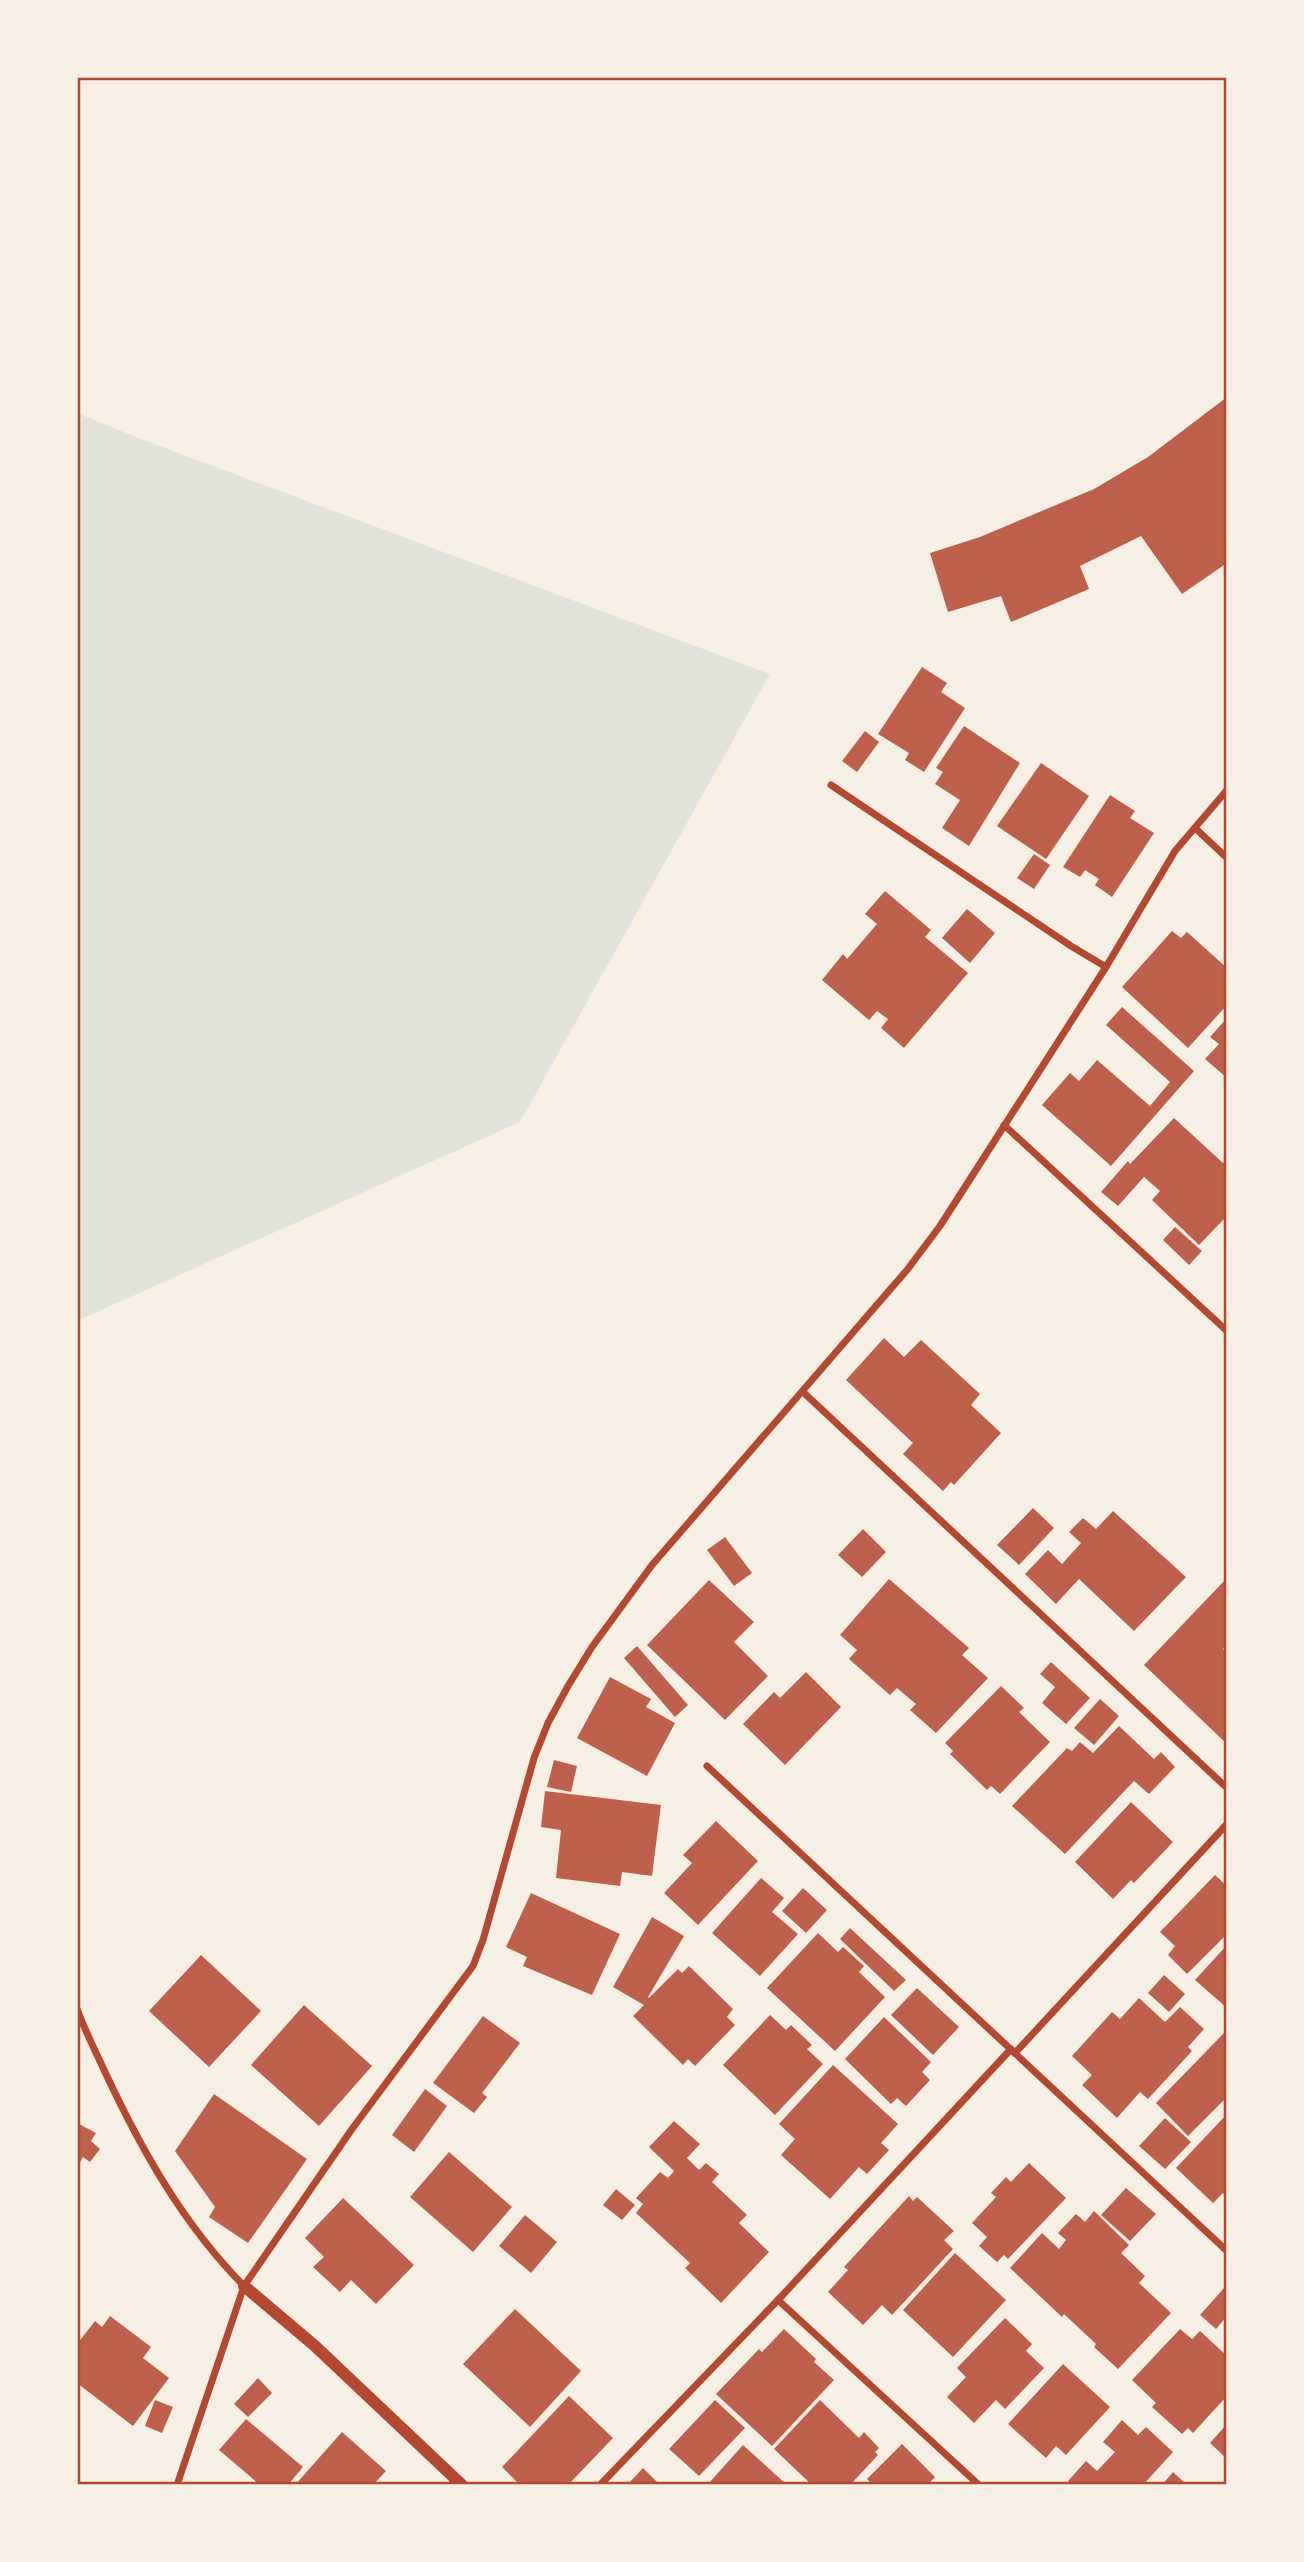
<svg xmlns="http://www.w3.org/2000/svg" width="1304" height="2562" font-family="'Zilla Slab',serif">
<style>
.green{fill:#e2e4dc}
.building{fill:#bf614a}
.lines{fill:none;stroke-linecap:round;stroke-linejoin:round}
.minor{stroke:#b5482f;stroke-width:7}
.tertiary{stroke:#b5482f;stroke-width:12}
.neatline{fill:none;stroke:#b5482f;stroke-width:2.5}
</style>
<rect width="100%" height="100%" fill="#f6efe4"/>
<polygon class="green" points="77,413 141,439 770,674 520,1122 77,1321"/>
<g class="building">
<polygon points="1227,397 1227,563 1182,594 1141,536 1080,566 1089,589 1011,622 1001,596 948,612 930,553 980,537 1094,489 1148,457"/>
<polygon points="922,667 947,683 941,692 965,708 924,772 905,760 909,753 878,734"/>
<polygon points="964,726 1020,763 969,846 942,828 960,800 935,784 943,772 936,768"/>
<polygon points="865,731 879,742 857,772 842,761"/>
<polygon points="1041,763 1089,796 1046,859 997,826"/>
<polygon points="1110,795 1135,811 1130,818 1154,833 1112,897 1095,885 1099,879 1085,870 1080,877 1063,867"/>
<polygon points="1034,854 1050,865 1034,889 1017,878"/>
<polygon points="885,891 931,930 925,937 968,973 904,1048 881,1028 888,1019 877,1011 869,1020 822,980 843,954 847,959 877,924 865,914"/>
<polygon points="967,909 995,933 970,963 942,938"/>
<polygon points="1172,931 1181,938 1187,932 1227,968 1227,1005 1188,1048 1122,987"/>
<polygon points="1122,1007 1194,1071 1111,1166 1042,1105 1070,1073 1079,1081 1097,1060 1150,1106 1170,1082 1106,1025"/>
<polygon points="1227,1018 1227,1078 1205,1059 1219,1044 1210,1037"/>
<polygon points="1174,1118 1223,1163 1227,1159 1227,1216 1199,1245 1152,1200 1160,1191 1144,1177 1118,1206 1101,1192 1128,1161 1130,1164"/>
<polygon points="1175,1227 1202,1251 1189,1265 1163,1240"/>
<polygon points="884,1338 904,1357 921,1340 980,1394 971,1405 1001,1433 954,1485 951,1482 943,1491 903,1454 913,1443 846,1380"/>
<polygon points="1033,1508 1054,1528 1019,1565 997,1545"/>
<polygon points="1113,1511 1186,1577 1134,1631 1079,1579 1056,1604 1025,1574 1048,1550 1062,1564 1081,1543 1069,1532 1083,1518 1096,1529"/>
<polygon points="863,1529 886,1552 862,1577 838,1555"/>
<polygon points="725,1537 752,1573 734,1586 707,1550"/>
<polygon points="889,1579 969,1648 962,1655 988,1678 936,1733 910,1710 916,1704 897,1688 890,1695 849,1659 857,1650 840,1635"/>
<polygon points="709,1580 754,1622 734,1642 768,1676 725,1720 647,1645"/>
<polygon points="1224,1581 1227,1584 1227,1644 1223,1649 1227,1652 1227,1744 1144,1665"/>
<polygon points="637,1646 688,1705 675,1717 624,1658"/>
<polygon points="1051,1662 1090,1698 1066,1724 1042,1703 1055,1687 1040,1674"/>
<polygon points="806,1672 841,1707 785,1765 743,1724 774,1692 780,1698"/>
<polygon points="610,1677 651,1699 646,1707 675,1723 647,1776 577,1738"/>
<polygon points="1001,1686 1024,1708 1019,1712 1050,1742 1000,1794 991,1786 987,1790 950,1754 953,1751 945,1743"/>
<polygon points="1100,1699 1119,1716 1094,1745 1074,1728"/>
<polygon points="1119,1726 1154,1759 1161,1752 1175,1767 1149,1794 1134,1781 1065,1854 1012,1806 1067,1748 1072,1751 1080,1742 1093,1753"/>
<polygon points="554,1760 577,1766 571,1792 547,1787"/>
<polygon points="545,1791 661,1805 652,1876 622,1872 620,1886 556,1878 561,1830 541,1827"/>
<polygon points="1131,1802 1173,1842 1134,1883 1131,1880 1113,1899 1075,1862"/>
<polygon points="716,1821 758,1861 698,1925 664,1893 692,1863 683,1855"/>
<polygon points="1215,1875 1227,1886 1227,1934 1187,1974 1168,1955 1175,1946 1160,1932"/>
<polygon points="761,1878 784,1898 772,1912 798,1934 760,1976 712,1933"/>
<polygon points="803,1888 827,1910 806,1933 782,1911"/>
<polygon points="531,1893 620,1934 592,1995 523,1966 527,1957 506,1947"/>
<polygon points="652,1917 684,1936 648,1997 649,1998 678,1969 682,1973 689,1966 733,2009 727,2017 735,2025 695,2066 688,2059 683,2065 633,2016 644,2005 613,1987"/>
<polygon points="850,1928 906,1980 894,1991 840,1939"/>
<polygon points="818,1933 838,1952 843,1947 864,1966 859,1972 885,1997 835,2051 767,1988"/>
<polygon points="1227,1945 1227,2008 1195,1980"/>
<polygon points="201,1955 261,2011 209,2067 149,2011"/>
<polygon points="1164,1975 1185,1994 1169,2012 1148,1993"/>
<polygon points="917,1988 959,2027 933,2055 891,2015"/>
<polygon points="1139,1998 1165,2022 1180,2007 1204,2029 1188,2047 1192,2051 1148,2099 1140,2092 1117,2118 1082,2085 1092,2075 1072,2056 1112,2012 1120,2019"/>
<polygon points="304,2005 372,2066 319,2126 251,2065"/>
<polygon points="770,2015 786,2030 791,2025 812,2045 807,2049 823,2064 775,2115 723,2065"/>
<polygon points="483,2016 520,2043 482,2093 487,2097 474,2113 433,2083"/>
<polygon points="884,2017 931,2062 922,2072 930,2080 906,2106 897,2098 891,2104 845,2059"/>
<polygon points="1224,2033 1227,2036 1227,2097 1188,2136 1156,2103"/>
<polygon points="833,2065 898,2124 881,2143 889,2150 867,2174 859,2167 830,2199 781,2155 795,2139 779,2124"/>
<polygon points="425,2089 447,2106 414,2152 392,2135"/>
<polygon points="214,2094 307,2159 248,2243 209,2217 215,2207 175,2151"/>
<polygon points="1227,2114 1227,2197 1223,2193 1213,2203 1176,2168"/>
<polygon points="1165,2118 1191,2142 1165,2169 1139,2146"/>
<polygon points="674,2121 700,2144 687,2158 699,2170 706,2163 719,2174 712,2182 747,2215 739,2223 769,2252 721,2303 685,2268 690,2263 636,2213 643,2204 636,2198 660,2172 668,2178 674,2171 649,2147"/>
<polygon points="77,2123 96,2133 91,2141 100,2149 90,2162 83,2157 79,2164 77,2163"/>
<polygon points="449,2152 512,2207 473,2252 410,2197"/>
<polygon points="1029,2163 1066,2198 1008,2259 1004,2255 997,2262 979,2246 987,2237 972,2223 996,2197 991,2193 1006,2177 1011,2182"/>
<polygon points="1126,2188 1156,2214 1130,2241 1101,2215"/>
<polygon points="616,2189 635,2205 622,2220 603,2205"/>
<polygon points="909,2196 913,2201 917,2197 954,2231 944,2240 953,2249 892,2315 882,2305 863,2325 828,2292 848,2270 844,2267"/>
<polygon points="343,2198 414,2265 376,2304 351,2280 340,2292 313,2267 324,2257 305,2238"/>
<polygon points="1094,2211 1129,2245 1121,2253 1145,2276 1139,2283 1171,2313 1118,2369 1094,2347 1096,2344 1064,2314 1062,2317 1010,2268 1042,2233 1059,2249 1066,2240 1058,2233 1076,2214 1085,2222"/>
<polygon points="525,2215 557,2242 531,2273 499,2246"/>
<polygon points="955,2253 1006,2300 953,2357 903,2310"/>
<polygon points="1225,2287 1227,2289 1227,2316 1216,2329 1200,2315"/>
<polygon points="515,2309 581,2371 530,2427 463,2364"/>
<polygon points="110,2316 151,2347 143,2358 169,2378 133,2426 77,2383 77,2344 95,2321 102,2327"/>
<polygon points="1005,2318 1032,2344 1026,2351 1044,2368 1005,2409 996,2400 974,2423 947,2397 966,2377 957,2368"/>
<polygon points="784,2329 816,2359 814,2362 834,2380 772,2446 716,2394 759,2349 762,2352"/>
<polygon points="1180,2329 1192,2339 1200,2331 1227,2356 1227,2365 1224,2368 1227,2371 1227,2396 1193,2433 1188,2428 1182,2434 1152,2407 1156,2403 1132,2380"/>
<polygon points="1063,2364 1110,2407 1066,2455 1056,2446 1046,2458 1008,2424"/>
<polygon points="258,2378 272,2393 248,2417 234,2404"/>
<polygon points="569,2396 613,2438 568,2485 520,2485 502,2467"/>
<polygon points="155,2400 173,2407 162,2433 145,2426"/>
<polygon points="715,2400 745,2428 699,2476 669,2449"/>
<polygon points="820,2400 859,2438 864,2432 879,2448 875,2452 878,2455 850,2485 812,2485 774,2449"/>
<polygon points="246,2419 303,2467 288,2485 260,2485 219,2450"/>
<polygon points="1122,2420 1138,2435 1146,2427 1173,2452 1143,2485 1072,2485 1068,2481 1086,2461 1097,2471 1115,2452 1103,2442"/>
<polygon points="1227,2424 1227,2459 1210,2443"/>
<polygon points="342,2432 386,2471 373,2485 295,2485"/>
<polygon points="902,2444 935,2477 927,2485 873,2485 867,2479"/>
<polygon points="743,2445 787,2485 709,2483"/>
<polygon points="643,2468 660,2485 627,2485"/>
<polygon points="1173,2472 1187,2485 1162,2485"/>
</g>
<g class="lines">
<g class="minor">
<polyline points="831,785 1071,946 1106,967"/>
<polyline points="1195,828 1227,858"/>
<polyline points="1004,1125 1227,1331"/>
<polyline points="803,1392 1227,1788"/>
<polyline points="707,1766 1227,2251"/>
<path d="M77,2009C85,2031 96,2052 105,2072C142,2151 183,2224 244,2286"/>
<polyline points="1015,2053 1227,1824"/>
<polyline points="778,2300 979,2485"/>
<polyline points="177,2485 244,2286 352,2129 473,1966 483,1940 534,1758 548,1723 568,1686 592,1647 652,1565 907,1270 940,1226 1106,967 1175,851 1227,790"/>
<polyline points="600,2485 778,2300 1011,2049"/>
</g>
<polyline class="tertiary" points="244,2286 315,2346 462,2485"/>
</g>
<rect width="1304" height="2562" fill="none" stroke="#f6efe4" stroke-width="158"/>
<rect x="79" y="79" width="1146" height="2404" class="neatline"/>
</svg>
